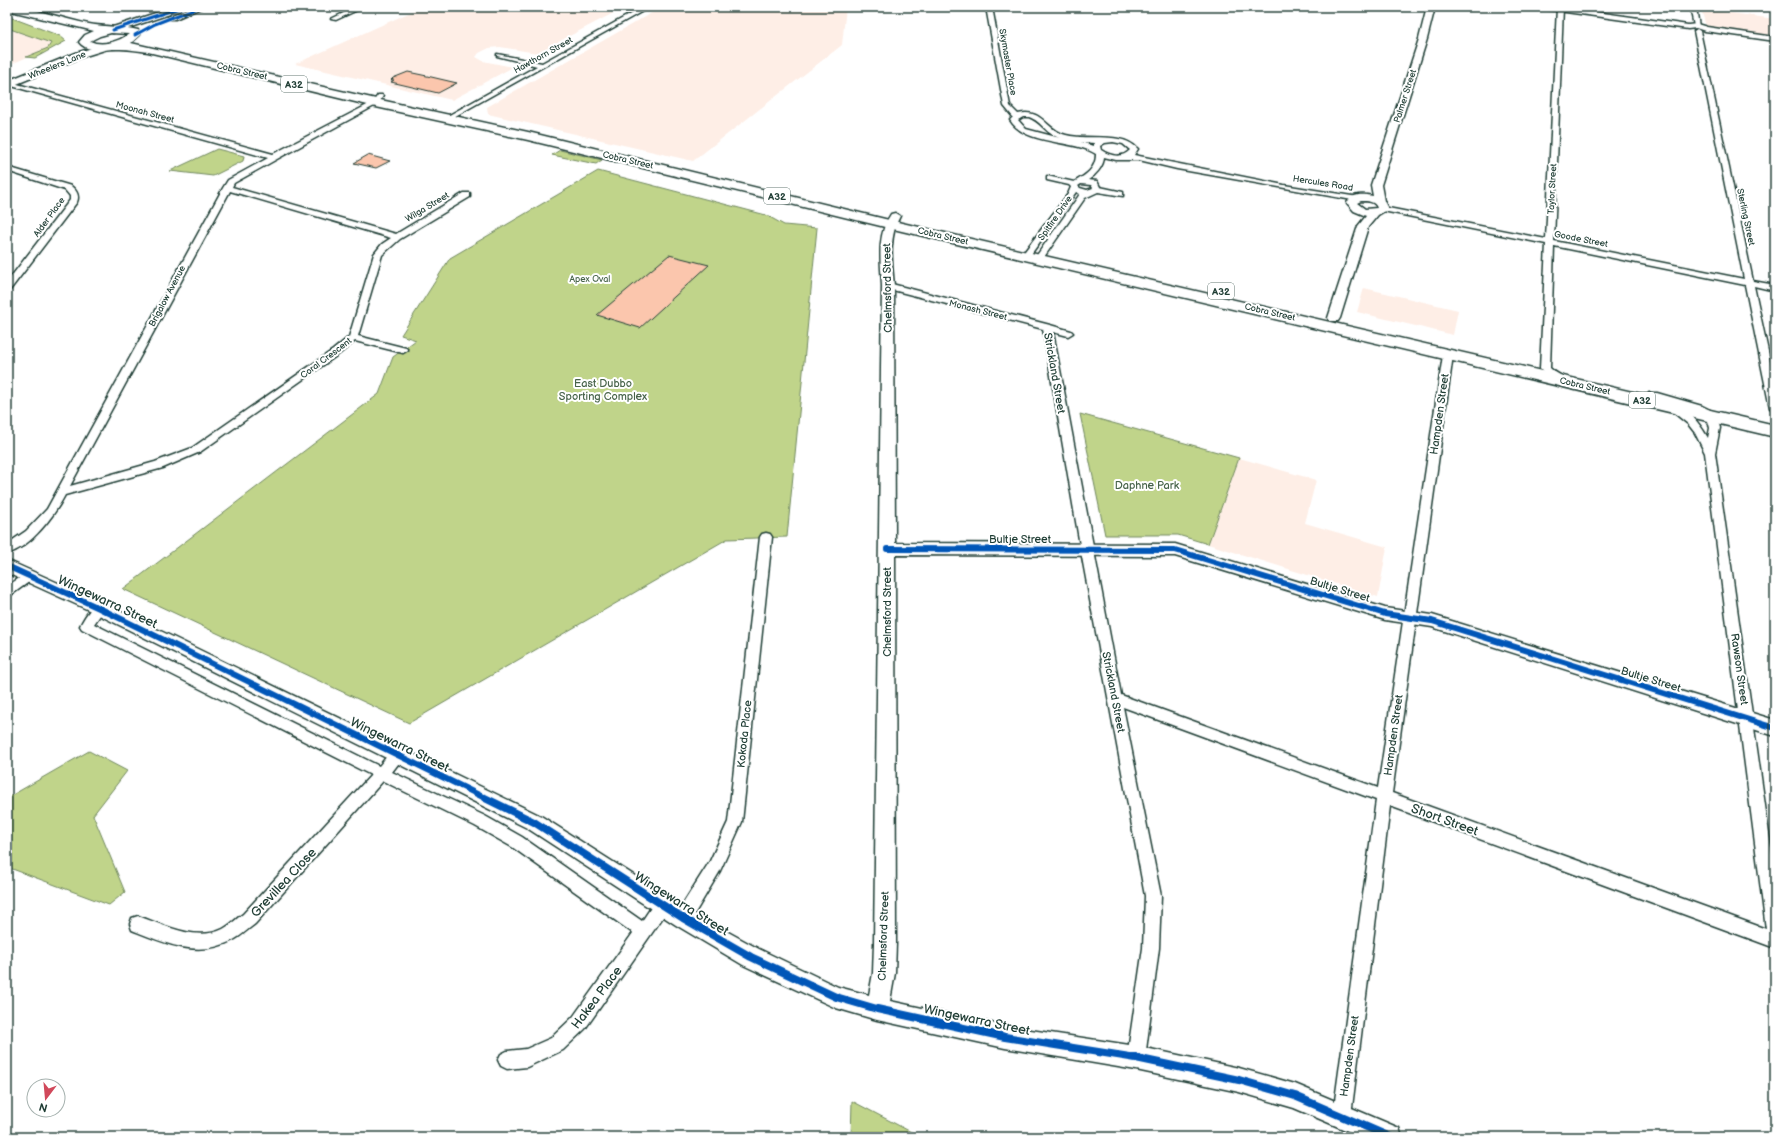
<svg xmlns="http://www.w3.org/2000/svg" width="1782" height="1144" font-family="'Balsamiq Sans',sans-serif">
<style>
.built{fill:#feeee6}
.green{fill:#c0d48a;stroke:#70885f}
.building{fill:#fbc6ad;stroke:#1f3d34}
.lines{fill:none;stroke-linecap:round;stroke-linejoin:round}
.minor-casing{stroke:#1f3d34;stroke-width:3}
.tertiary-casing{stroke:#1f3d34;stroke-width:3}
.secondary-casing{stroke:#1f3d34;stroke-width:3}
.trunk-casing{stroke:#1f3d34;stroke-width:3}
.minor{fill:#fff;fill-rule:evenodd}
.tertiary{fill:#fff;fill-rule:evenodd}
.secondary{fill:#fff;fill-rule:evenodd}
.trunk{fill:#fff;fill-rule:evenodd}
.cycleway-far2-casing{stroke:#fff;stroke-width:4.5}
.cycleway-far1-casing{stroke:#fff;stroke-width:9}
.cycleway-casing{stroke:#fff;stroke-width:10}
.cycleway-far2{stroke:#0057b8;stroke-width:3}
.cycleway-far1{stroke:#0057b8;stroke-width:6}
.cycleway{stroke:#0057b8;stroke-width:8}
.labels{text-anchor:middle;stroke-width:4;stroke-linejoin:round;paint-order:stroke}
.far-street-label{font-size:9px;fill:#1f3d34;stroke:#fff}
.far-park-label{font-size:9px;fill:#47634a;stroke:#fff}
.shield{fill:#fff;stroke:#627771;stroke-width:1}
.shield-label{font-size:10px;font-weight:bold;fill:#1f3d34}
.street-label{font-size:11px;fill:#1f3d34;stroke:#fff}
.park-label{font-size:11px;fill:#47634a;stroke:#fff}
.near-street-label{font-size:13px;fill:#1f3d34;stroke:#fff}
</style>
<rect width="100%" height="100%" fill="#fff"/>
<filter id="ink" filterUnits="userSpaceOnUse"><feTurbulence type="fractalNoise" baseFrequency=".025" numOctaves="2"/><feDisplacementMap in="SourceGraphic" scale="8" xChannelSelector="R" yChannelSelector="G"/><feConvolveMatrix kernelMatrix="1 2 1 2 8 2 1 2 1" color-interpolation-filters="sRGB"/></filter>
<g filter="url(#ink)">
<g class="built">
<polygon points="422,7 625,7 537,53 500,47 489,48 479,53 476,57 483,61 513,67 452,100 295,64"/>
<polygon points="662,7 846,7 842,45 693,161 488,114 487,107"/>
<polygon points="1701,9 1775,19 1775,36 1706,26"/>
<polygon points="7,29 34,37 51,43 48,48 7,66"/>
<polygon points="1364,288 1458,310 1453,335 1357,312"/>
<polygon points="1239,458 1316,480 1305,523 1387,547 1378,597 1208,544"/>
</g>
<g class="green">
<polygon points="7,16 60,36 66,41 35,58 26,57 48,48 51,43 7,28"/>
<polygon points="217,149 244,156 243,161 213,176 170,171"/>
<polygon points="560,150 602,160 596,164 552,155"/>
<polygon points="598,171 766,215 784,225 817,228 787,537 727,539 409,723 123,589 379,394 393,357 416,340 401,335 450,258"/>
<polygon points="1080,414 1239,458 1208,544 1178,535 1105,535"/>
<polygon points="89,751 127,771 93,815 125,892 109,905 7,867 7,798"/>
<polygon points="852,1101 913,1133 921,1137 851,1137"/>
</g>
<g class="building">
<polygon points="408,72 427,76 457,83 438,93 391,82 394,80 391,80 393,78"/>
<polygon points="368,155 390,161 376,168 354,163"/>
<polygon points="669,255 709,265 640,328 597,315"/>
</g>
<g class="lines">
<defs>
<g id="minor">
<polygon points="356,7 364,7 336,20 331,19"/>
<polygon points="643,7 650,7 450,119 444,118 537,66 497,56 497,54 542,63"/>
<path d="M986,7H992L1010,106L1018,114C1043,108 1045,130 1066,135C1089,141 1122,131 1138,149L1134,155L1284,185L1358,197L1362,199L1358,201L1177,169L1139,160H1116L1104,157C1104,166 1095,176 1088,180L1097,181L1100,187L1123,192V196L1098,192L1085,198L1042,260H1036L1035,258L1080,194L1076,192L1029,257H1023L1022,255L1068,194L1071,187L1069,185L1047,180V176L1074,182C1086,175 1096,169 1096,154C1072,139 1026,146 1010,120L1013,117L1004,106ZM1029,117C1043,122 1044,133 1060,138L1026,129L1018,120L1023,117ZM1081,142L1094,143L1093,146ZM1113,142L1123,144L1130,150C1122,159 1110,156 1101,150L1100,146L1105,143ZM1081,184L1091,185L1093,188L1087,190L1080,188L1078,186Z"/>
<path d="M1557,7H1563L1554,241L1744,279L1694,31L1697,29L1700,31L1753,281L1775,285V291L1754,286L1775,384V411L1770,408L1745,285L1554,246L1550,368C1555,373 1562,375 1566,380L1564,382C1555,384 1546,376 1540,369L1546,244L1383,211L1379,209L1383,207L1546,239Z"/>
<polygon points="1690,7 1696,7 1699,27 1694,26"/>
<path d="M10,82L273,154L373,102L378,95H382L383,96L378,104L277,159L234,183L232,187L396,234L464,193H470V197L400,239L382,255L358,336L406,348L408,350L403,353L355,341L339,354L200,452L163,468L65,495C54,516 31,547 7,554V544L26,531L47,509L223,188L228,180L268,158L8,85L7,84ZM230,191L391,238L382,244L374,254L349,337L333,350L192,448L155,462L70,486Z"/>
<path d="M7,167L71,186C76,190 80,195 77,202L10,290L7,291V282L70,200V196L65,190L7,171Z"/>
<path d="M888,283L1050,325L1071,331L1073,333L1068,336L1053,332L1121,695L1378,788L1443,355L1448,352L1451,353L1453,355L1392,793L1766,929L1705,453L1695,433L1688,424L1668,408L1673,405C1689,409 1700,424 1708,438L1710,428L1707,417L1694,410L1649,397L1648,395L1649,393H1657L1702,406L1716,413L1720,428L1715,453L1775,876V948L1390,806L1351,1115L1348,1121L1342,1124L1336,1121L1333,1115L1376,800L1123,707L1161,896L1159,948L1145,1058L1142,1064L1136,1067L1130,1064L1127,1058L1143,948L1145,896L1082,557L1043,329L885,288L884,286Z"/>
<polygon points="766,533 770,534 772,537 742,822 720,871 689,923 683,926 677,923 675,918 677,913 710,861 728,822 760,537 762,534"/>
<polygon points="29,572 33,573 35,576 33,579 11,595 7,597 7,586"/>
<path d="M99,603L103,605L105,608L94,624L379,766C386,758 392,747 403,751L405,755L392,772L485,816L522,837L642,921L656,900L662,897L668,900L670,905L668,910L585,1029L563,1050L527,1067L507,1069L501,1066L498,1060L501,1054L507,1051L526,1049L551,1038L573,1017L633,933L512,847L475,826L383,781L255,924C248,929 242,935 235,939C199,959 167,944 132,930L130,924L132,918L138,916C164,925 196,942 223,929C231,925 237,918 243,914L371,775L82,629L80,626C84,618 91,606 99,603Z"/>
</g>
<g id="tertiary">
<path d="M1427,7H1435L1427,39L1381,185L1384,201L1388,209L1378,215L1368,227L1340,318L1338,321H1330L1328,318L1358,226L1366,216L1354,211L1347,203C1352,193 1363,194 1373,196L1371,185L1419,39ZM1361,201C1367,201 1375,201 1377,208L1365,209L1357,203Z"/>
<polygon points="1540,7 1561,7 1688,25 1697,24 1707,27 1775,37 1775,41 1705,31 1696,28 1688,29 1544,9"/>
<path d="M895,213L900,216C888,238 892,262 894,286L895,543L1175,544L1385,608L1432,615L1775,720V736L1432,627L1385,620L1175,556L895,555L896,943L895,973L890,1001L1005,1026L1136,1046L1239,1068L1295,1084L1399,1128L1402,1137H1362L1294,1108L1239,1092L1136,1070L1005,1048L877,1020L836,1008L743,965L676,925L527,828L93,612L7,573V560L105,604L541,816L690,911L759,949L838,987L869,995L873,973L874,943L882,286C881,261 876,236 891,214Z"/>
</g>
<g id="secondary">
<polygon points="174,7 186,7 185,9 113,33 108,30 110,28"/>
<polygon points="191,7 203,7 175,19 169,19 168,17"/>
<polygon points="108,43 113,46 111,48 82,57 7,88 7,81 76,53"/>
</g>
<path id="trunk" d="M7,7C35,7 62,19 89,24C105,27 122,26 138,30L140,35L131,43L376,99L528,132L889,220L1775,425V437L889,228L528,140L376,107L148,52C139,51 130,49 120,49C107,48 88,54 79,42L85,35L94,31L7,10ZM111,33L129,34C120,41 102,47 90,41L100,36Z"/>
</defs>
<use href="#minor" class="minor-casing"/>
<use href="#tertiary" class="tertiary-casing"/>
<use href="#secondary" class="secondary-casing"/>
<use href="#trunk" class="trunk-casing"/>
<use href="#minor" class="minor"/>
<use href="#tertiary" class="tertiary"/>
<use href="#secondary" class="secondary"/>
<use href="#trunk" class="trunk"/>
<defs>
<g id="cycleway-far2">
<polyline points="113,30 182,7"/>
<polyline points="135,35 155,24 199,7"/>
</g>
<g id="cycleway-far1">
<polyline points="887,549 1175,550 1385,614 1432,621 1775,728"/>
<polyline points="7,566 99,608 487,799"/>
</g>
<polyline id="cycleway" points="485,798 534,822 683,918 751,957 836,997 877,1009 1005,1037 1136,1058 1239,1080 1295,1096 1390,1137"/>
</defs>
<use href="#cycleway-far2" class="cycleway-far2-casing"/>
<use href="#cycleway-far1" class="cycleway-far1-casing"/>
<use href="#cycleway" class="cycleway-casing"/>
<use href="#cycleway-far2" class="cycleway-far2"/>
<use href="#cycleway-far1" class="cycleway-far1"/>
<use href="#cycleway" class="cycleway"/>
</g>
</g>
<g class="labels">
<g class="far-street-label">
<text transform="translate(543 55) rotate(-29)" y="3">Hawthorn Street</text>
<text transform="translate(1008 62) rotate(80)" y="3">Skymaster Place</text>
<text transform="translate(57 65) rotate(-22)" y="3">Wheelers Lane</text>
<text transform="translate(242 71) rotate(13)" y="3">Cobra Street</text>
<text transform="translate(1405 96) rotate(-72)" y="3">Palmer Street</text>
<text transform="translate(145 112) rotate(15)" y="3">Moonah Street</text>
<text transform="translate(628 160) rotate(13)" y="3">Cobra Street</text>
<text transform="translate(1323 183) rotate(9)" y="3">Hercules Road</text>
<text transform="translate(1552 189) rotate(-87)" y="3">Taylor Street</text>
<text transform="translate(427 207) rotate(-31)" y="3">Wilga Street</text>
<text transform="translate(49 217) rotate(-54)" y="3">Alder Place</text>
<text transform="translate(1746 217) rotate(78)" y="3">Sterling Street</text>
<text transform="translate(1055 218) rotate(-55)" y="3">Spitfire Drive</text>
<text transform="translate(943 236) rotate(13)" y="3">Cobra Street</text>
<text transform="translate(1581 239) rotate(11)" y="3">Goode Street</text>
<text transform="translate(167 296) rotate(-62)" y="3">Brigalow Avenue</text>
<text transform="translate(978 310) rotate(14)" y="3">Monash Street</text>
<text transform="translate(1270 312) rotate(13)" y="3">Cobra Street</text>
<text transform="translate(326 358) rotate(-37)" y="3">Coral Crescent</text>
<text transform="translate(1585 386) rotate(13)" y="3">Cobra Street</text>
</g>
<g class="far-park-label">
<text x="590" y="282">Apex Oval</text>
</g>
<g class="shield">
<rect x="281" y="76" width="26" height="16" rx="3"/>
<rect x="764" y="188" width="26" height="16" rx="3"/>
<rect x="1208" y="283" width="26" height="16" rx="3"/>
<rect x="1629" y="392" width="26" height="16" rx="3"/>
</g>
<g class="shield-label">
<text x="294" y="88">A32</text>
<text x="777" y="200">A32</text>
<text x="1221" y="295">A32</text>
<text x="1642" y="404">A32</text>
</g>
<g class="street-label">
<text transform="translate(887 288) rotate(-91)" y="4">Chelmsford Street</text>
<text transform="translate(1055 373) rotate(80)" y="4">Strickland Street</text>
<text transform="translate(1439 414) rotate(-82)" y="4">Hampden Street</text>
<text x="1020" y="543">Bultje Street</text>
<text transform="translate(1340 589) rotate(17)" y="4">Bultje Street</text>
<text transform="translate(887 612) rotate(-90)" y="4">Chelmsford Street</text>
<text transform="translate(1740 669) rotate(82)" y="4">Rawson Street</text>
<text transform="translate(1651 679) rotate(17)" y="4">Bultje Street</text>
<text transform="translate(1114 692) rotate(79)" y="4">Strickland Street</text>
<text transform="translate(744 734) rotate(-84)" y="4">Kokoda Place</text>
<text transform="translate(1393 735) rotate(-82)" y="4">Hampden Street</text>
<text transform="translate(883 936) rotate(-88)" y="4">Chelmsford Street</text>
<text transform="translate(1349 1056) rotate(-82)" y="4">Hampden Street</text>
</g>
<g class="park-label">
<text x="603" y="387">East Dubbo<tspan x="603" dy="13">Sporting Complex</tspan></text>
<text x="1147" y="489">Daphne Park</text>
</g>
<g class="near-street-label">
<text transform="translate(108 601) rotate(25)" y="5">Wingewarra Street</text>
<text transform="translate(400 744) rotate(26)" y="5">Wingewarra Street</text>
<text transform="translate(1445 819) rotate(20)" y="5">Short Street</text>
<text transform="translate(283 882) rotate(-47)" y="5">Grevillea Close</text>
<text transform="translate(682 903) rotate(32)" y="5">Wingewarra Street</text>
<text transform="translate(596 997) rotate(-53)" y="5">Hakea Place</text>
<text transform="translate(977 1019) rotate(12)" y="5">Wingewarra Street</text>
</g>
</g>
<rect width="1782" height="1144" fill="none" stroke="#fff" stroke-width="24"/>
<rect x="12" y="12" width="1758" height="1120" fill="none" stroke="#1f3d34" stroke-width="1.5" filter="url(#ink)"/>
<g transform="translate(46 1098) rotate(196)"><circle r="19" fill="#ffffff" stroke="#a5b1ae"/>
<path d="M0-3L7 15L0 10L-7 15Z" fill="#d1495b"/>
<text y="-6" font-size="11" font-weight="bold" text-anchor="middle" fill="#1f3d34">N</text>
</g>
</svg>
